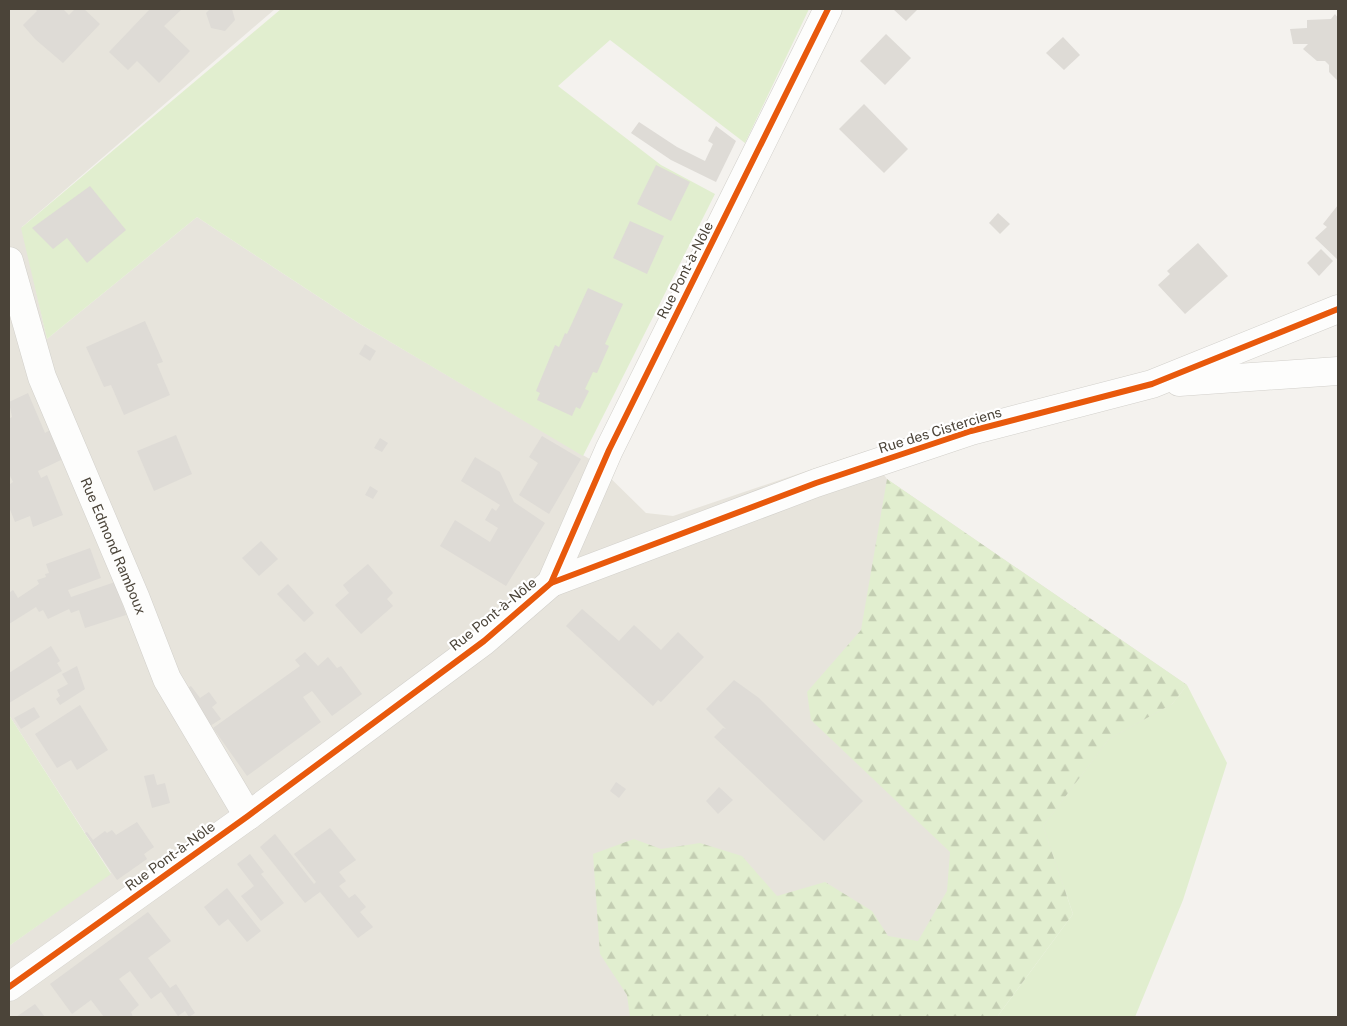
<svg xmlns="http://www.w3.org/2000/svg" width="1347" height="1026" font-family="'Public Sans',sans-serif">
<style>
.residential{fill:#e7e4dc}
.grass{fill:#e1eecf}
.forest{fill:url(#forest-firs)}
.building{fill:#dedbd6}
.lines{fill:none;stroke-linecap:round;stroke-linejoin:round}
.minor-casing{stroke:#d2d0cb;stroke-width:29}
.minor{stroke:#fdfdfc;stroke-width:28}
.cycleway-casing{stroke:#fff;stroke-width:9}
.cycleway{stroke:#e8590c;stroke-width:6}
.labels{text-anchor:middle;stroke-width:4.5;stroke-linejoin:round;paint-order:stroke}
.street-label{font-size:14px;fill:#4b4439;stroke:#fff}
</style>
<defs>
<pattern id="forest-firs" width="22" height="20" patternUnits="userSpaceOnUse" patternTransform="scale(1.25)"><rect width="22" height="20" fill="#e1eecf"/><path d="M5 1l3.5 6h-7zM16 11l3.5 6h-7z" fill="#c3cdb2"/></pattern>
</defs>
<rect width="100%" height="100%" fill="#f4f2ee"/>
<polygon class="residential" points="9,9 275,9 22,227 47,339 197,217 360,324 593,461 646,513 673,516 866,451 887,479 1187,685 1172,704 997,1017 9,1017 9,946 111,873 9,715"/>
<g class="grass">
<polygon points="281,9 809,9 745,143 610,40 558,86 661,165 715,194 583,456 360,324 197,217 47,339 21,228"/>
<polygon points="1187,685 1227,763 1183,900 1135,1017 997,1017 1073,914 1043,826 1109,739 1172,704"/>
<polygon points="9,715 111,874 9,946"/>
</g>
<polygon class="forest" points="887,479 1187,685 1172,704 1109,739 1043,826 1073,914 997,1017 630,1017 627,995 600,954 593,854 634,839 661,849 700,843 742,856 777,896 825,882 872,911 888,936 918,941 947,891 950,852 811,720 807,692 861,630"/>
<g class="building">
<polygon points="35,9 63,9 69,15 75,9 84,9 100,24 63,63 35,39 23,25 37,11"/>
<polygon points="150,9 182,9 164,26 190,51 159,83 137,61 128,70 109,52"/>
<polygon points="210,9 232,9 235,20 225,31 211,28 206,13"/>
<polygon points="893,9 918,9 906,21"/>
<polygon points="1335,14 1338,18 1338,81 1329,72 1329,65 1325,61 1317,61 1303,49 1308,44 1293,44 1290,29 1307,28 1307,20 1331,19"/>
<polygon points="886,34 911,58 885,85 860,61"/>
<polygon points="1063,37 1080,55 1064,70 1046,53"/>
<polygon points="864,104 908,149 884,173 839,129"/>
<polygon points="639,122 677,147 705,161 713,144 708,141 716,126 736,141 716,182 671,160 631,133"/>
<polygon points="656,165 690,182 671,221 637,204"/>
<polygon points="90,186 126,230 87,263 67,238 53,249 32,228"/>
<polygon points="1338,205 1338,260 1315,238 1327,227 1323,224"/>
<polygon points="998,213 1010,224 1000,234 989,223"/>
<polygon points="630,221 664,236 647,274 613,258"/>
<polygon points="1198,243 1228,276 1185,314 1158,285 1170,274 1167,271"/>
<polygon points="1321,249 1333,261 1319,276 1307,263"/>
<polygon points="588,288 623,304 605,344 609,346 597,373 593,372 585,389 589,391 580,409 576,407 572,416 537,400 540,393 536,391 555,345 559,347 565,333 567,334"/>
<polygon points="145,321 163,362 157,364 170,395 124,415 111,385 104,387 86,347"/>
<polygon points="365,344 376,351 370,361 359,354"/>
<polygon points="28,393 45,433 50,430 63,459 38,471 41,478 47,475 63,515 33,527 30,516 15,522 9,507 9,485 13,482 9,474 9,419 12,417 9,402"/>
<polygon points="176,435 192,474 154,491 137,451"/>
<polygon points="542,436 581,459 549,514 519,495 538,463 529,457"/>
<polygon points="380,438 388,443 382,452 374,448"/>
<polygon points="475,457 500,472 514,502 545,523 506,586 440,546 455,520 490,542 498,528 485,520 492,508 496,511 500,505 461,481"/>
<polygon points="370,486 378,491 373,499 365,495"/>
<polygon points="261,541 278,559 259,576 242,558"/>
<polygon points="90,548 101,578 68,590 71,597 115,582 126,615 85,628 79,610 71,613 69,609 48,619 43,610 39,612 36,607 9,624 9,593 13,590 18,598 39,584 37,580 46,577 45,574 49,573 46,564"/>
<polygon points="368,564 393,593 387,599 393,606 361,634 335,605 349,593 343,585"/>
<polygon points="288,584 314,613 304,622 277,594"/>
<polygon points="582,609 619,641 634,625 661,650 678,632 704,657 661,702 658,700 653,706 566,626"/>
<polygon points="51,646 60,661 57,663 62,671 9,703 9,673"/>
<polygon points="305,652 318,666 328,657 337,668 341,666 362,694 332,716 312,691 303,697 321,722 247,776 213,728 300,666 295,660"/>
<polygon points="77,666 85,689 60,705 56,699 60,696 57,690 68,684 62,674"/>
<polygon points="734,680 759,698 863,801 824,841 714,737 723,728 726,729 706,709"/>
<polygon points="191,686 200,698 209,692 217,703 212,707 221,719 210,726 185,690"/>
<polygon points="80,705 108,750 77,770 71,760 57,768 35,734"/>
<polygon points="34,707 40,717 21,729 14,718"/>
<polygon points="154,774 157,785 165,783 170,803 152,808 144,776"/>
<polygon points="616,782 626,789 619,798 610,791"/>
<polygon points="719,787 733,800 718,814 706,801"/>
<polygon points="137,822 154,847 144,854 147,859 117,880 85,833 87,832 93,840 105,831 107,833 112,830 116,835"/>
<polygon points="330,828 356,860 339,872 346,881 339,886 349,898 355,894 366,907 360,912 373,927 358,938 320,892 305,903 260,847 275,834 314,884 316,882 294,854"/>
<polygon points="250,854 264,872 261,874 284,903 261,921 241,896 254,886 237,864"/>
<polygon points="227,888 261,931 247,942 228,919 219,926 204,907"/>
<polygon points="148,912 171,941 148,958 170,988 176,984 195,1013 189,1017 185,1011 178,1016 161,992 151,999 130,971 119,979 139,1005 131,1012 133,1017 104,1017 91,1000 72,1014 50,984"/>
<polygon points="35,1004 45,1017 16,1017"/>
</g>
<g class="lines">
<defs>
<g id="minor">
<path id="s1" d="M9,261L42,377L136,599L167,679L248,816"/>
<polyline points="1179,382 1338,371"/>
<polyline points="551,583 816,483 971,431 1152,384 1338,309"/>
<polyline points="9,987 248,816 484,641 551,583 609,450 828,9"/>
</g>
</defs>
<use href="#minor" class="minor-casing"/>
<use href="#minor" class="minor"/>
<defs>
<g id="cycleway">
<polyline points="551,583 816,483 971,431 1152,384 1338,309"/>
<polyline points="9,987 248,816 484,641 551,583 609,450 828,9"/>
</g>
</defs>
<use href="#cycleway" class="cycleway-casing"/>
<use href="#cycleway" class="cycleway"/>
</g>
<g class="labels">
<g class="street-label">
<text transform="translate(685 270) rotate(-63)" y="5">Rue Pont-à-Nôle</text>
<text transform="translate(940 430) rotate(-17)" y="5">Rue des Cisterciens</text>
<text dy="5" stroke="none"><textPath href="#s1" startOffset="304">Rue Edmond Ramboux</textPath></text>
<text transform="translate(493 614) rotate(-39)" y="5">Rue Pont-à-Nôle</text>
<text transform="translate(170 856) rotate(-36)" y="5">Rue Pont-à-Nôle</text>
</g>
</g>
<rect width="1347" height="1026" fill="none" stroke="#4b4439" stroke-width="20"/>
</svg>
